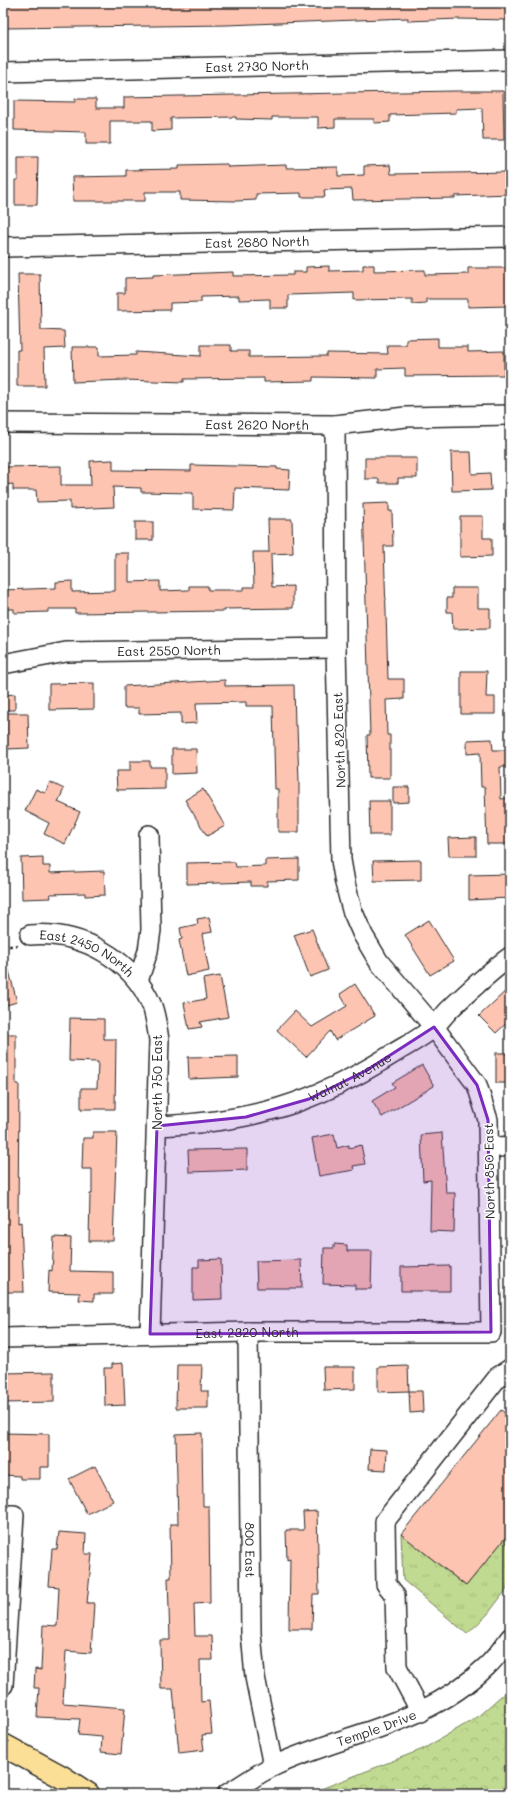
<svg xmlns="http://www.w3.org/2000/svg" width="513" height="1797" font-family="Mali,sans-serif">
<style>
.grass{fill:url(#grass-tufts);stroke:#76825e}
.forest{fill:url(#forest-crowns);stroke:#76825e}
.building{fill:#fdc4b2;stroke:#2b2b2b}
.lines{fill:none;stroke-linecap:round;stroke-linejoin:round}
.minor-casing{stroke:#2b2b2b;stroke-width:22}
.major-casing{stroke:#2b2b2b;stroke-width:25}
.path{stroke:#2b2b2b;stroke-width:2.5;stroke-dasharray:3 3;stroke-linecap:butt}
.minor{stroke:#fff;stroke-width:19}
.major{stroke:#fbdf96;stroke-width:22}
.marked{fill:#7b2cbf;fill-opacity:0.2;stroke:#7b2cbf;stroke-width:3;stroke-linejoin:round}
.labels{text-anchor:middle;stroke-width:3;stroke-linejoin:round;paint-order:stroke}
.street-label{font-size:13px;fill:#2b2b2b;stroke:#fff}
</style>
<defs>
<pattern id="grass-tufts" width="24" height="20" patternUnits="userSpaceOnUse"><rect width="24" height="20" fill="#c1da91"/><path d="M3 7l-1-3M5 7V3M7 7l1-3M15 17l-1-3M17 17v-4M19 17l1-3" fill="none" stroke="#a6bb7d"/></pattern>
<pattern id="forest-crowns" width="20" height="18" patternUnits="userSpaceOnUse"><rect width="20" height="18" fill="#c1da91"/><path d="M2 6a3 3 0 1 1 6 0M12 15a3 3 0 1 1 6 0" fill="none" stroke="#a6bb7d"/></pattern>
</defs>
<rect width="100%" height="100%" fill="#fff"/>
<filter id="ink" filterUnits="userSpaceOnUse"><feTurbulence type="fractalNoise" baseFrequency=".025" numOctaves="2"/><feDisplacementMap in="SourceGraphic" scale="8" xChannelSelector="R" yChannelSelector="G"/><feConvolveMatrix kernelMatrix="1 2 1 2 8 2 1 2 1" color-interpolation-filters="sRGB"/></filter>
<g filter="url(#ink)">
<polygon class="grass" points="510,1532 510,1585 487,1615 467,1634 403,1580 401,1534 466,1586"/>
<polygon class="forest" points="510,1688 510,1794 308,1794 423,1749 476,1718"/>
<g class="building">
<polygon points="4,3 54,3 54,5 80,5 80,3 510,3 510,20 459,19 408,21 408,18 227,25 5,28"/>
<polygon points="456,91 503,91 504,140 483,140 482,108 456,109 456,113 390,115 390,122 374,123 374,119 335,119 335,127 318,128 318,117 272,117 272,120 236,119 236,117 171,118 171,130 152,131 152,121 110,121 110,144 86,144 86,132 14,130 14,101 75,102 75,99 96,99 96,108 124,108 124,97"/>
<polygon points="18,157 38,157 37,205 15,205 15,180 18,180"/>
<polygon points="227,164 228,167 286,165 286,168 338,167 338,176 364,175 364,166 390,165 391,174 510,172 510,194 455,196 455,198 353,200 352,189 324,190 325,197 301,197 301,193 256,194 256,200 237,201 180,200 180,192 145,192 145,201 73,201 72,177 126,176 126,170 179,169 179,165"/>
<polygon points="363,265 374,265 374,271 425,270 425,275 468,274 468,268 510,268 510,306 468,307 468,299 426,299 426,303 412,304 412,299 354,300 354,293 288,295 288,308 270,308 270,299 239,300 239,296 201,297 201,302 170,303 170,310 117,311 117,293 125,293 125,278 153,277 153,275 233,272 233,276 293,275 293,272 306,272 306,267 329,266 329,271 363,270"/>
<polygon points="18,274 40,274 41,330 64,331 65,348 44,349 45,386 17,386 17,350 20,350"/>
<polygon points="438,338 438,347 468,347 468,352 504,351 504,375 405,376 405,368 377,369 377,378 313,377 313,381 264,382 264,378 184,379 184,382 124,380 73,382 72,347 99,347 99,356 136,355 136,352 201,356 201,345 231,345 231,351 249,351 249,357 327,356 327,353 388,354 387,345 406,345 406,339"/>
<polygon points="451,452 471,452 472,474 490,473 491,490 452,491"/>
<polygon points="365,458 417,458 417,478 398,478 398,483 379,483 379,479 365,479"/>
<polygon points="113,460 113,470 191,471 191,465 277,467 277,469 290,470 289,490 235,488 234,510 193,509 193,493 141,492 141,488 113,487 114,507 70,509 70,501 37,502 36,490 13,490 13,484 3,485 3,467 61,466 61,485 91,485 90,461"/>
<polygon points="389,503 389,511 392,511 393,546 384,546 388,679 404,679 404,699 386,700 387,735 390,735 390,778 368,778 367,735 370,735 363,504"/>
<polygon points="460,516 483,516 483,538 492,538 492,556 460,557"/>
<polygon points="268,519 292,519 293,553 271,554 272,587 293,586 293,608 225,609 225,611 75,613 75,609 48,609 48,612 14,613 14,609 3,609 3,590 56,588 56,582 72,581 72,592 115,591 115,553 129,553 129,582 160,581 160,591 189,590 189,586 208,586 208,590 244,590 244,587 254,587 253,552 269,552"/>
<rect x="135" y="522" width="18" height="18"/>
<polygon points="452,588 478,588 478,608 490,608 490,628 453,629 452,612 447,612 447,598 452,598"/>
<polygon points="461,671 487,671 486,697 495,697 495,714 461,714"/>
<polygon points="225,680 225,686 294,685 295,726 297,726 299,781 299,832 278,832 278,789 275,789 273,706 246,706 246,702 196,703 197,723 181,724 181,713 139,714 139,708 124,708 124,686"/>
<polygon points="94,683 94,709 49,710 49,684"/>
<polygon points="15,694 15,710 3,710 3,695"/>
<polygon points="6,713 28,713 29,748 7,749"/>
<polygon points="492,739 493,750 508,750 509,767 500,767 501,799 510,798 510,844 487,844 485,787 481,787 480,753 467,754 467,740"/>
<polygon points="172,749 196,749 197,773 172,774"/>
<polygon points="130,761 150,761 150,767 165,767 165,789 117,790 116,771 130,771"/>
<polygon points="50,782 64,789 58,802 80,812 65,844 44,834 49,823 25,811 36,789 45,793"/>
<polygon points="393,787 409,787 409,802 393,803"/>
<polygon points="203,789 225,826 207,836 185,800"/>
<polygon points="369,801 390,801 390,835 370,835"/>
<polygon points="476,837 476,856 449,856 448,838"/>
<polygon points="43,857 43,866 50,866 50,873 104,871 105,895 85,896 85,893 50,894 51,898 22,899 21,858"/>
<polygon points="299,859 299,880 267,881 267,886 251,886 251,882 187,884 187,863 235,862 236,867 265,866 265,860"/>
<polygon points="421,860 421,880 374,881 373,861"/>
<polygon points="510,874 510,898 469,900 469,875"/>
<polygon points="209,917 212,932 202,934 209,971 186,976 179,940 182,939 180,928 198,924 197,919"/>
<polygon points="429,920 454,961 430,975 405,935"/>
<polygon points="312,929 328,970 310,977 294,935"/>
<polygon points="7,963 17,1002 3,1006 3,964"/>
<polygon points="220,976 228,1017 200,1022 202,1027 189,1029 184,1003 206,999 203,979"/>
<polygon points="355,984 375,1016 335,1040 330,1031 306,1057 277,1030 295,1011 312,1027 347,1006 340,994"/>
<polygon points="510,987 510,1020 496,1033 479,1016"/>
<polygon points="70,1018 104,1019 104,1039 116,1039 115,1109 81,1109 81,1088 97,1088 98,1062 69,1061"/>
<polygon points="3,1034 16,1034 16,1084 19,1084 18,1223 21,1222 24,1292 3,1292"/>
<rect x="496" y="1053" width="14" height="30"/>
<polygon points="238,1056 238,1077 189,1079 188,1057"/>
<polygon points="422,1065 434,1086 382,1117 372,1101 395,1087 392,1083"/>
<polygon points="93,1132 117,1132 113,1241 89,1241 90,1194 92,1194 92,1169 82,1169 83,1138 93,1138"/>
<polygon points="442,1133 446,1193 455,1193 454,1232 430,1231 431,1180 423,1181 421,1135"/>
<polygon points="334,1134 337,1148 349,1145 349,1148 361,1145 365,1164 353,1166 354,1170 319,1176 312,1138"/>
<polygon points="247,1149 247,1170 189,1172 188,1150"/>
<polygon points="54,1237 71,1238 70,1271 113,1272 113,1294 94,1294 94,1301 79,1300 80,1293 48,1292 49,1270 52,1271"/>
<polygon points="334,1244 347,1245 347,1251 372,1251 371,1289 355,1289 355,1285 323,1284 324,1248 334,1248"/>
<polygon points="221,1259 222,1299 193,1300 193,1267 199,1267 199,1260"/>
<polygon points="301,1260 302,1288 257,1288 256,1261"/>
<polygon points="450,1266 450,1291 401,1291 401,1267"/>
<polygon points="123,1363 125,1405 105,1406 104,1368 112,1368 112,1364"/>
<polygon points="177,1365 202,1365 201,1391 208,1391 208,1408 176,1408"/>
<polygon points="408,1366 409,1391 378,1392 378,1367"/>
<polygon points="323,1367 355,1367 355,1389 324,1390"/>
<polygon points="54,1372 54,1402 3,1403 3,1373"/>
<polygon points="409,1391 422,1391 423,1412 410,1413"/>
<polygon points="501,1410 510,1417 510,1532 466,1586 401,1534"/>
<polygon points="3,1433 49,1434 49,1467 40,1467 40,1479 20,1479 20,1476 3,1475"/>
<polygon points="202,1433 203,1506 209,1506 210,1603 194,1604 195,1636 212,1636 213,1660 200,1660 201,1702 209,1701 212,1734 202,1735 204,1750 179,1753 173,1689 161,1689 160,1640 170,1640 168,1578 171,1578 170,1524 178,1524 176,1434"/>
<polygon points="370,1449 387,1450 386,1470 369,1469"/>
<polygon points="95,1466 113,1501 87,1514 69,1479"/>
<polygon points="317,1511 319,1594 313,1594 312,1629 289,1629 290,1559 287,1560 286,1530 304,1530 303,1512"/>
<polygon points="59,1532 86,1534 85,1554 92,1554 87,1603 94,1603 91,1653 66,1651 63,1703 125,1708 121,1754 101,1752 102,1737 78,1735 80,1719 37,1717 39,1688 34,1688 35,1669 41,1670 43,1625 57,1626 59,1587 49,1586 52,1549 57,1549"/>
</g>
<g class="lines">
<defs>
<g id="minor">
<path id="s1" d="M3,72L510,60"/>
<path id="s2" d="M3,247L510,237"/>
<path id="s3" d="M3,423L335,425L406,417L510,415"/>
<path id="s4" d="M3,664L66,652L336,648"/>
<path id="s5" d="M30,935C80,931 132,958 152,1006C156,1017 157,1028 159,1040L150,1334"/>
<polyline points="138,981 148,951 151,930 149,835"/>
<path id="s6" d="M157,1126C250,1122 312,1105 391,1055C405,1046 422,1038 434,1027C440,1021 445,1014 450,1009C469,991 489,972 510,957"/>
<polyline points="490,1148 510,1146"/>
<path id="s7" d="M248,1332L251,1633L255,1677L273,1766"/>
<path id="s8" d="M3,1338L248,1332H491L488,1120L477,1085L434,1027L379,962L363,935L352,910L345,883L341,860L336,648L335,425"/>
<polyline points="3,1515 14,1515 3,1685"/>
<polyline points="421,1712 397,1667 395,1595 386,1584 385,1521 498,1377 510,1369"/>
<path id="s9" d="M227,1794C243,1785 258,1773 274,1766C348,1732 425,1726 487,1666C496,1658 503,1647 510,1638"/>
</g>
<polyline id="major" points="3,1745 62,1777 88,1794"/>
</defs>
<use href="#minor" class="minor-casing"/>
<use href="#major" class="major-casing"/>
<polyline class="path" points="3,947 18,945"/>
<use href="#minor" class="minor"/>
<use href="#major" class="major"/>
</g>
</g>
<path class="marked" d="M434,1027L477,1085L488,1120L491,1332L150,1334L157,1126L246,1117L309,1099L367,1070Z"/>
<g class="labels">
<g class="street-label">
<text dy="5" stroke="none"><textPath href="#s1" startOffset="254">East 2730 North</textPath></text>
<text dy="5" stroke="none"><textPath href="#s2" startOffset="254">East 2680 North</textPath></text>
<text dy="5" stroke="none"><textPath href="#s3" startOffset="254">East 2620 North</textPath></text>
<text dy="5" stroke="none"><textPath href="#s4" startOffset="167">East 2550 North</textPath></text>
<text transform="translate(339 740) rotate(-92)" y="5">North 820 East</text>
<text dy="5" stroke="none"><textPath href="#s5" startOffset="61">East 2450 North</textPath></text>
<text dy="5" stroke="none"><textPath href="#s6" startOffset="201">Walnut Avenue</textPath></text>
<text transform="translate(157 1082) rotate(-90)" y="5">North 750 East</text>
<text transform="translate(489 1171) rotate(-91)" y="5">North 850 East</text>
<text dy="5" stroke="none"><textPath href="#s8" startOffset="244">East 2320 North</textPath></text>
<text dy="5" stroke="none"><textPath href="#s7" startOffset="218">800 East</textPath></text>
<text dy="5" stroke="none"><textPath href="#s9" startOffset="164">Temple Drive</textPath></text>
</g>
</g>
<rect width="513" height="1797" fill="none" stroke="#fff" stroke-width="16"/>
<rect x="8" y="8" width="497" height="1781" fill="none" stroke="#2b2b2b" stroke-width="1.5" filter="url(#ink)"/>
</svg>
